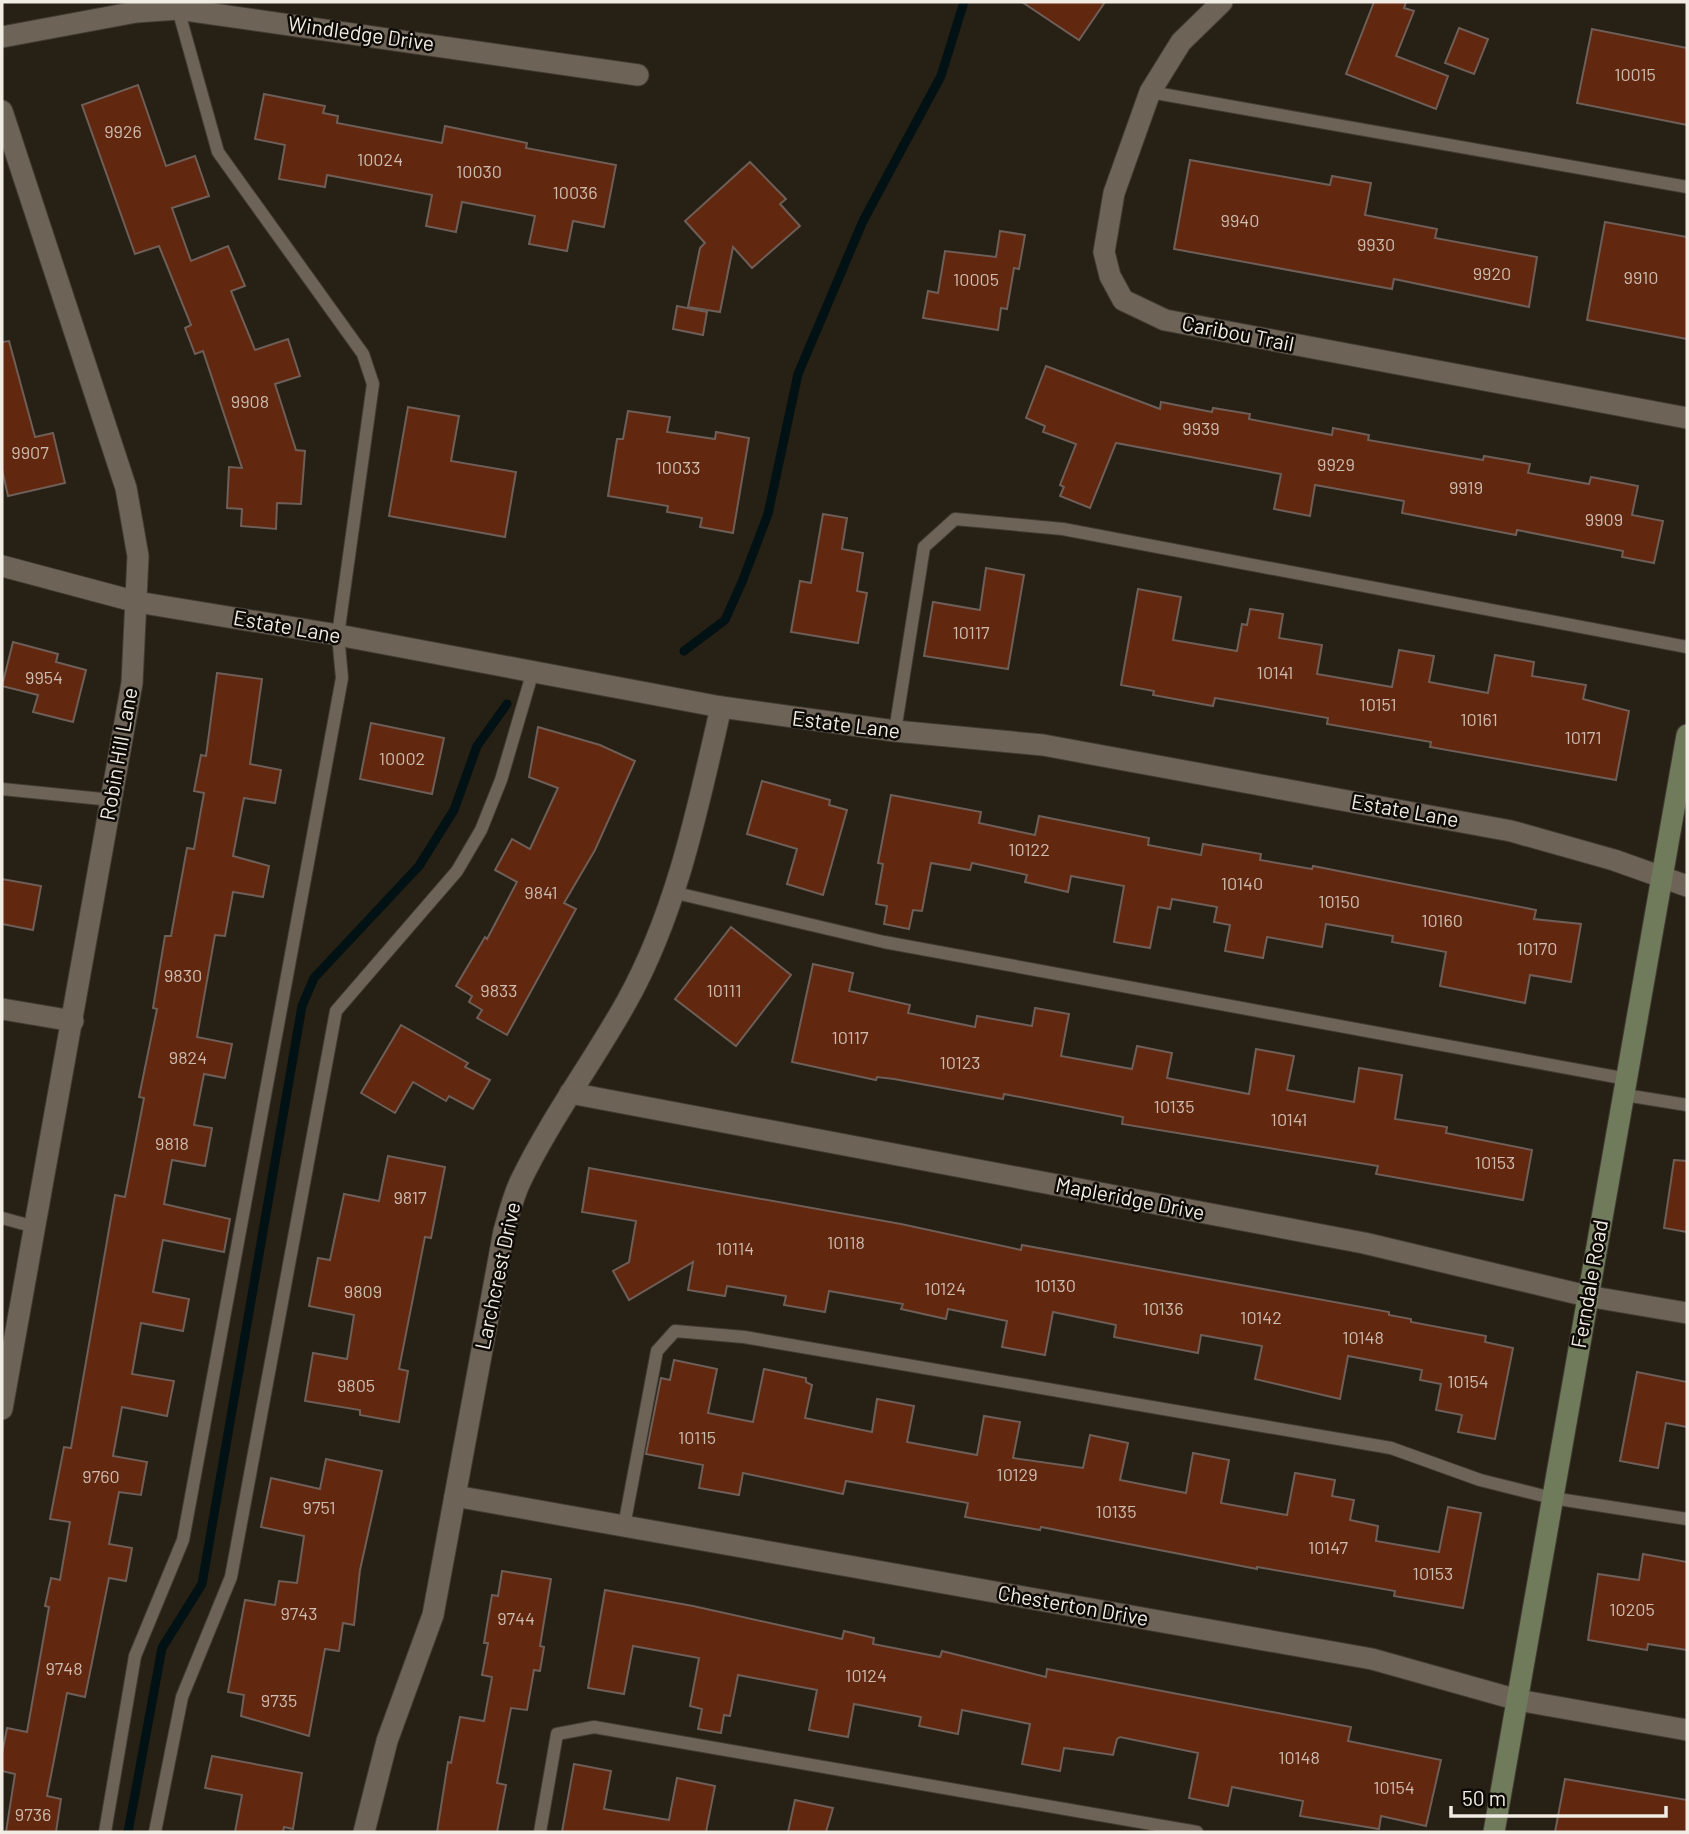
<svg xmlns="http://www.w3.org/2000/svg" width="1689" height="1834" font-family="Barlow,sans-serif">
<style>
.lines{fill:none;stroke-linecap:round;stroke-linejoin:round}
.stream{stroke:#021113;stroke-width:9}
.building{fill:#62270f;stroke:#6e5e58;stroke-width:2}
.lane-casing{stroke:#423c34;stroke-width:14}
.street-casing{stroke:#423c34;stroke-width:23}
.secondary-casing{stroke:#423c34;stroke-width:23}
.lane{stroke:#6d6457;stroke-width:12}
.street{stroke:#6d6457;stroke-width:21}
.secondary{stroke:#707b5c;stroke-width:21}
.labels{text-anchor:middle;stroke-width:5;stroke-linejoin:round;paint-order:stroke}
.number-label{font-size:18px;fill:#cdbbaf}
.street-label{font-size:21px;fill:#f1ece4;stroke:#0e0a06}
</style>
<rect width="100%" height="100%" fill="#272014"/>
<g class="lines">
<g class="stream">
<polyline points="684,651 725,620 742,582 768,514 798,374 863,221 941,76 964,2"/>
<polyline points="128,1832 162,1648 202,1584 302,1006 314,978 419,866 454,810 477,746 507,704"/>
</g>
</g>
<g class="building">
<polygon points="1022,2 1105,2 1079,40"/>
<polygon points="1374,2 1406,2 1404,8 1414,11 1396,56 1448,76 1436,109 1346,74"/>
<polygon points="1459,28 1488,39 1474,74 1445,63"/>
<polygon points="1592,29 1687,48 1687,125 1577,103"/>
<polygon points="138,85 166,166 195,156 209,196 172,208 191,261 228,246 245,286 231,291 255,350 288,339 300,376 275,384 296,450 305,451 301,504 277,503 276,529 241,526 242,509 227,508 229,467 242,468 203,351 195,354 185,328 191,325 159,246 135,254 82,105"/>
<polygon points="264,94 325,106 323,113 338,116 337,123 442,143 445,126 527,143 526,148 616,165 604,227 573,221 567,251 529,244 535,216 462,202 456,232 426,226 432,195 327,175 325,187 279,179 285,145 255,139"/>
<polygon points="1190,160 1330,185 1332,176 1371,183 1365,215 1437,229 1435,238 1537,257 1529,307 1394,279 1392,289 1174,249"/>
<polygon points="750,162 786,199 780,204 800,226 752,268 733,247 720,312 688,307 700,248 705,243 685,221"/>
<polygon points="1605,222 1687,237 1687,339 1587,320"/>
<polygon points="1000,231 1025,235 1019,269 1014,268 1007,309 1001,308 998,330 923,318 928,291 938,293 945,251 996,257"/>
<polygon points="677,306 707,312 703,335 673,329"/>
<polygon points="9,341 35,437 53,433 65,483 8,496 2,469 2,342"/>
<polygon points="1046,366 1160,409 1161,402 1212,412 1213,408 1250,414 1249,419 1332,435 1333,428 1369,435 1368,440 1483,460 1484,456 1530,464 1528,473 1589,484 1591,477 1638,486 1632,515 1663,521 1654,563 1622,557 1623,551 1517,530 1516,535 1402,513 1404,501 1315,485 1310,516 1274,509 1281,474 1116,443 1090,508 1060,496 1064,487 1060,485 1076,444 1043,432 1045,426 1026,418"/>
<polygon points="408,407 459,416 451,461 516,472 505,537 389,516"/>
<polygon points="628,411 670,417 667,432 715,439 716,432 749,438 733,533 700,527 702,518 667,512 668,506 608,496 617,439 623,439"/>
<polygon points="823,514 847,518 842,549 863,553 857,591 867,593 858,643 791,632 800,581 811,583"/>
<polygon points="986,568 1024,575 1008,669 924,656 933,602 980,610"/>
<polygon points="1138,589 1181,597 1173,640 1237,651 1242,624 1247,625 1250,609 1283,614 1279,638 1322,645 1317,674 1392,687 1399,650 1434,656 1429,682 1488,693 1495,655 1534,662 1532,676 1586,685 1583,699 1629,711 1616,780 1430,747 1431,742 1327,724 1328,718 1215,698 1213,706 1153,695 1154,691 1121,685"/>
<polygon points="13,642 58,654 56,662 86,670 73,722 33,712 38,695 2,686"/>
<polygon points="217,673 262,679 250,764 281,770 275,803 244,798 233,856 269,866 263,897 233,892 225,936 215,935 197,1037 232,1044 225,1078 204,1074 194,1125 212,1128 205,1166 172,1160 164,1204 230,1219 224,1252 163,1240 153,1292 189,1299 183,1331 141,1323 132,1374 174,1381 167,1416 122,1407 113,1456 147,1462 141,1495 119,1492 109,1544 132,1548 126,1581 109,1578 85,1697 67,1693 47,1796 61,1799 56,1832 6,1832 15,1774 2,1771 2,1754 7,1728 27,1732 49,1607 45,1606 51,1578 60,1580 70,1522 50,1519 64,1447 71,1448 115,1195 125,1197 144,1098 139,1097 157,1009 153,1008 165,936 171,936 187,848 194,849 204,793 194,791 201,755 206,756"/>
<polygon points="371,723 444,738 432,794 360,779"/>
<polygon points="538,727 600,745 635,761 595,850 564,903 576,909 507,1035 477,1018 482,1010 469,1002 472,996 456,986 485,937 487,939 517,882 495,870 512,839 530,849 558,788 529,777"/>
<polygon points="762,781 830,800 829,805 847,810 823,895 787,884 797,849 747,834"/>
<polygon points="891,795 981,812 979,823 1035,835 1039,816 1149,838 1148,845 1201,855 1203,844 1261,854 1260,860 1312,869 1313,866 1536,910 1534,919 1581,924 1571,982 1530,975 1525,1003 1440,986 1446,952 1392,942 1393,936 1326,924 1322,947 1267,937 1263,958 1225,951 1230,925 1214,922 1217,907 1172,899 1170,909 1158,907 1150,948 1114,942 1124,886 1071,876 1068,892 1025,882 1027,875 972,863 970,870 931,863 922,911 913,910 909,929 884,924 887,906 876,904 883,864 878,863"/>
<polygon points="2,879 41,886 33,930 2,924"/>
<polygon points="731,927 791,975 736,1046 675,999"/>
<polygon points="813,964 853,973 849,991 910,1005 908,1013 975,1027 977,1016 1032,1026 1035,1008 1069,1014 1061,1056 1132,1069 1137,1046 1172,1053 1167,1078 1249,1094 1256,1049 1294,1056 1287,1090 1354,1102 1359,1068 1402,1075 1395,1119 1447,1127 1446,1133 1532,1150 1523,1200 1376,1174 1378,1166 1122,1124 1123,1117 1004,1094 1003,1099 894,1079 877,1077 876,1080 792,1062"/>
<polygon points="401,1025 468,1063 465,1067 490,1080 473,1109 449,1096 446,1101 413,1082 395,1113 361,1093"/>
<polygon points="388,1156 445,1167 431,1238 425,1237 399,1369 408,1371 399,1422 360,1415 360,1410 305,1401 313,1353 347,1359 354,1315 309,1306 318,1258 330,1260 344,1194 379,1201"/>
<polygon points="1674,1160 1687,1161 1687,1232 1664,1228"/>
<polygon points="589,1168 901,1224 1021,1250 1022,1245 1389,1312 1389,1315 1411,1319 1411,1322 1486,1336 1485,1342 1513,1348 1495,1439 1458,1432 1462,1415 1436,1410 1441,1384 1420,1380 1422,1370 1348,1356 1340,1399 1255,1379 1262,1346 1201,1335 1198,1353 1114,1337 1116,1325 1053,1312 1045,1355 1002,1347 1007,1321 948,1309 946,1319 901,1309 903,1304 829,1291 825,1312 784,1305 786,1296 727,1286 725,1296 688,1290 693,1262 629,1300 613,1271 629,1262 636,1221 582,1212"/>
<polygon points="674,1360 717,1369 708,1413 753,1422 764,1369 806,1378 806,1382 812,1385 805,1418 872,1432 877,1399 914,1406 907,1442 977,1455 984,1416 1020,1422 1013,1458 1083,1468 1090,1435 1128,1443 1120,1480 1186,1493 1193,1453 1229,1460 1221,1503 1287,1515 1295,1473 1335,1480 1332,1496 1354,1500 1350,1520 1378,1526 1376,1541 1439,1552 1448,1507 1481,1513 1463,1608 1394,1596 1395,1591 1257,1567 1257,1569 1041,1527 1040,1530 965,1517 968,1503 846,1481 843,1494 743,1473 739,1495 699,1488 703,1465 646,1454 661,1378 670,1380"/>
<polygon points="1637,1372 1687,1382 1687,1427 1666,1423 1658,1468 1620,1461"/>
<polygon points="326,1459 382,1471 360,1570 354,1625 343,1623 339,1651 325,1649 309,1736 241,1716 244,1695 228,1692 245,1600 275,1605 279,1581 297,1583 304,1536 261,1527 271,1478 320,1489"/>
<polygon points="1643,1554 1687,1562 1687,1650 1648,1644 1647,1650 1588,1640 1598,1574 1639,1580"/>
<polygon points="502,1571 551,1579 540,1646 544,1647 540,1671 534,1670 527,1710 511,1708 497,1783 506,1785 497,1832 437,1832 448,1762 451,1763 460,1717 484,1721 492,1677 482,1675 488,1643 484,1643 492,1595 498,1596"/>
<polygon points="605,1590 693,1606 842,1639 844,1631 874,1638 873,1644 940,1657 942,1651 1046,1677 1047,1669 1351,1727 1348,1741 1441,1760 1426,1826 1381,1816 1379,1829 1300,1816 1303,1801 1232,1787 1228,1806 1189,1798 1198,1753 1120,1737 1117,1739 1113,1755 1064,1748 1060,1771 1022,1764 1030,1724 962,1710 958,1734 919,1726 921,1717 854,1704 848,1737 809,1730 817,1690 738,1675 730,1716 724,1715 721,1733 698,1729 702,1709 690,1706 699,1658 633,1646 624,1694 588,1688"/>
<polygon points="212,1756 302,1773 293,1829 284,1827 283,1832 235,1832 242,1795 205,1788"/>
<polygon points="574,1764 611,1771 604,1809 669,1820 677,1778 715,1786 706,1832 562,1832"/>
<polygon points="1565,1779 1687,1800 1687,1832 1555,1832"/>
<polygon points="795,1800 833,1808 826,1832 788,1832"/>
</g>
<g class="lines">
<defs>
<g id="lane">
<polyline points="1150,92 1687,187"/>
<polyline points="895,731 924,547 955,519 1063,529 1687,647"/>
<polyline points="2,789 112,800"/>
<polyline points="672,892 884,942 1627,1079"/>
<polyline points="1625,1095 1687,1105"/>
<polyline points="2,1218 35,1227"/>
<polyline points="624,1526 657,1351 675,1331 744,1337 1391,1448 1480,1480 1552,1498 1687,1519"/>
<polyline points="105,1832 135,1656 183,1540 342,678 338,635 373,384 363,354 218,152 178,9"/>
<polyline points="155,1832 182,1697 231,1577 336,1011 457,871 481,830 501,780 533,671"/>
<polyline points="540,1832 557,1734 594,1727 1197,1832"/>
</g>
<g id="street">
<polyline points="1222,2 1181,42 1150,92 1114,193 1104,252 1110,276 1123,300 1165,320 1687,418"/>
<polyline points="2,37 136,12 178,9 638,75"/>
<polyline points="2,111 126,488 138,556 132,683 2,1409"/>
<polyline points="2,566 137,602 338,635 721,707 895,731 1043,745 1511,831 1614,860 1687,886"/>
<polyline points="2,1009 73,1021"/>
<polyline points="570,1093 1364,1243 1587,1296 1687,1313"/>
<polyline points="455,1496 1372,1659 1518,1700 1687,1730"/>
<path d="M364,1832L387,1741L433,1615L504,1231C509,1214 513,1196 521,1180C551,1118 593,1062 627,1001C677,911 698,807 721,707"/>
</g>
<polyline id="secondary" points="1494,1832 1687,735"/>
</defs>
<use href="#lane" class="lane-casing"/>
<use href="#street" class="street-casing"/>
<use href="#secondary" class="secondary-casing"/>
<use href="#lane" class="lane"/>
<use href="#street" class="street"/>
<use href="#secondary" class="secondary"/>
</g>
<g class="labels">
<g class="number-label">
<text x="1635" y="81">10015</text>
<text x="123" y="138">9926</text>
<text x="380" y="166">10024</text>
<text x="479" y="178">10030</text>
<text x="575" y="199">10036</text>
<text x="1240" y="227">9940</text>
<text x="1376" y="251">9930</text>
<text x="1492" y="280">9920</text>
<text x="1641" y="284">9910</text>
<text x="976" y="286">10005</text>
<text x="250" y="408">9908</text>
<text x="1201" y="435">9939</text>
<text x="30" y="459">9907</text>
<text x="1336" y="471">9929</text>
<text x="678" y="474">10033</text>
<text x="1466" y="494">9919</text>
<text x="1604" y="526">9909</text>
<text x="971" y="639">10117</text>
<text x="1275" y="679">10141</text>
<text x="44" y="684">9954</text>
<text x="1378" y="711">10151</text>
<text x="1479" y="726">10161</text>
<text x="1583" y="744">10171</text>
<text x="402" y="765">10002</text>
<text x="1029" y="856">10122</text>
<text x="1242" y="890">10140</text>
<text x="541" y="899">9841</text>
<text x="1339" y="908">10150</text>
<text x="1442" y="927">10160</text>
<text x="1537" y="955">10170</text>
<text x="183" y="982">9830</text>
<text x="499" y="997">9833</text>
<text x="724" y="997">10111</text>
<text x="850" y="1044">10117</text>
<text x="188" y="1064">9824</text>
<text x="960" y="1069">10123</text>
<text x="1174" y="1113">10135</text>
<text x="1289" y="1126">10141</text>
<text x="172" y="1150">9818</text>
<text x="1495" y="1169">10153</text>
<text x="410" y="1204">9817</text>
<text x="846" y="1249">10118</text>
<text x="735" y="1255">10114</text>
<text x="1055" y="1292">10130</text>
<text x="945" y="1295">10124</text>
<text x="363" y="1298">9809</text>
<text x="1163" y="1315">10136</text>
<text x="1261" y="1324">10142</text>
<text x="1363" y="1344">10148</text>
<text x="1468" y="1388">10154</text>
<text x="356" y="1392">9805</text>
<text x="697" y="1444">10115</text>
<text x="1017" y="1481">10129</text>
<text x="101" y="1483">9760</text>
<text x="319" y="1514">9751</text>
<text x="1116" y="1518">10135</text>
<text x="1328" y="1554">10147</text>
<text x="1433" y="1580">10153</text>
<text x="1632" y="1616">10205</text>
<text x="299" y="1620">9743</text>
<text x="516" y="1625">9744</text>
<text x="64" y="1675">9748</text>
<text x="866" y="1682">10124</text>
<text x="279" y="1707">9735</text>
<text x="1299" y="1764">10148</text>
<text x="1394" y="1794">10154</text>
<text x="33" y="1821">9736</text>
</g>
<g class="street-label">
<text transform="translate(361 34) rotate(8)" y="7">Windledge Drive</text>
<text transform="translate(1238 334) rotate(11)" y="7">Caribou Trail</text>
<text transform="translate(287 627) rotate(10)" y="7">Estate Lane</text>
<text transform="translate(846 725) rotate(7)" y="7">Estate Lane</text>
<text transform="translate(119 754) rotate(-80)" y="7">Robin Hill Lane</text>
<text transform="translate(1405 811) rotate(10)" y="7">Estate Lane</text>
<text transform="translate(1130 1199) rotate(11)" y="7">Mapleridge Drive</text>
<text transform="translate(498 1276) rotate(-78)" y="7">Larchcrest Drive</text>
<text transform="translate(1590 1284) rotate(-80)" y="7">Ferndale Road</text>
<text transform="translate(1073 1606) rotate(10)" y="7">Chesterton Drive</text>
</g>
</g>
<rect width="1689" height="1834" fill="none" stroke="#f1ece4" stroke-width="7"/>
<path d="M1451 1806v10h215v-10" fill="none" stroke="#f1ece4" stroke-width="3.5"/>
<text x="1462" y="1806" font-size="21" fill="#f1ece4" stroke="#0e0a06" stroke-width="5" paint-order="stroke">50 m</text>
</svg>
